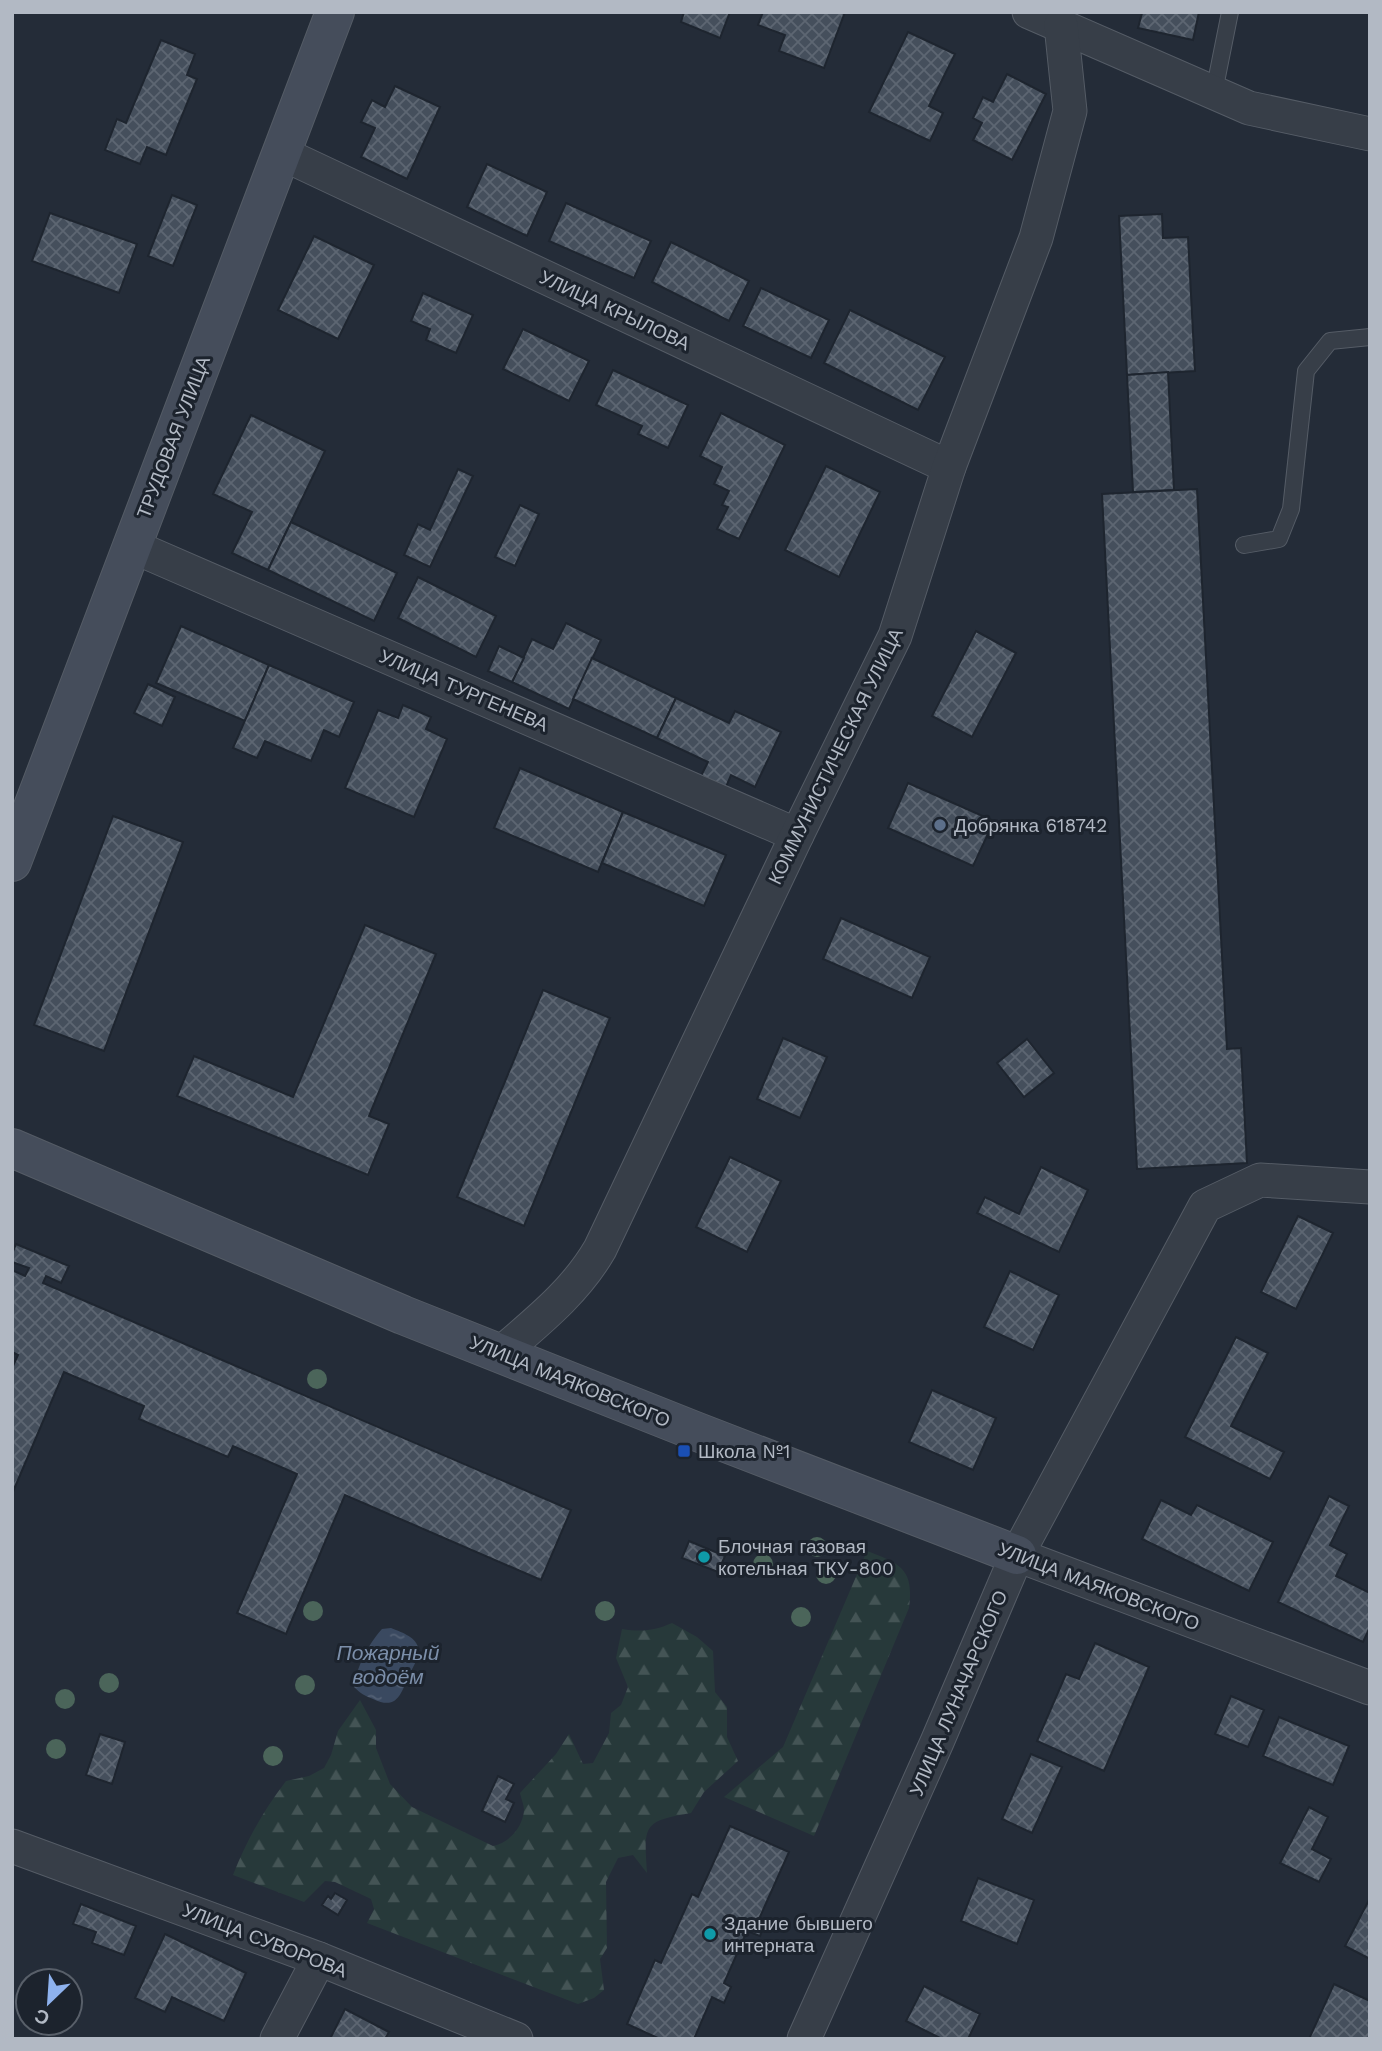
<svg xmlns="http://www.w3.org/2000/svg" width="1382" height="2051" font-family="'Work Sans',sans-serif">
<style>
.forest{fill:url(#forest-firs)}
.water{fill:url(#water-ripples)}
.building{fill:url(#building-cross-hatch);stroke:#1e252f;stroke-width:2}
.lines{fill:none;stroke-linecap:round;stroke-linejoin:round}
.lane-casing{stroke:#555c66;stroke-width:18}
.street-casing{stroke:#555c66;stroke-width:35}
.secondary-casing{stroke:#555c66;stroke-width:40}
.lane{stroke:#373e48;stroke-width:16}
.street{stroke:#373e48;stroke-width:33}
.secondary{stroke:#454d5b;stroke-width:38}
.tree{fill:#4b655a}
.service-dot{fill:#5c6f8a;stroke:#1c232d;stroke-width:2.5}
.transit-dot{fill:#1a4fb4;stroke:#1c232d;stroke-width:2.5}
.culture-dot{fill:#0f9aa8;stroke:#1c232d;stroke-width:2.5}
.labels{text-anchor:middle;stroke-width:6;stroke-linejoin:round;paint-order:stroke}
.street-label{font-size:19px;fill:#b2b9c4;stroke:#1c232d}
.poi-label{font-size:19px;fill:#b2b9c4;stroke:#1c232d;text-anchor:start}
.water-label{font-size:21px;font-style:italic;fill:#7c8faa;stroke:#1c232d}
</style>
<defs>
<pattern id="forest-firs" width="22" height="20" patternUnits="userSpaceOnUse" patternTransform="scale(1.75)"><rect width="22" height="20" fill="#27393a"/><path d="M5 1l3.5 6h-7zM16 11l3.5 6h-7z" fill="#445455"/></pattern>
<pattern id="water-ripples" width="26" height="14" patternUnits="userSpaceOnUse" patternTransform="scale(1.75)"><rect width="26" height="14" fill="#3a4960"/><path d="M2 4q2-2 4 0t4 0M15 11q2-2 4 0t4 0" fill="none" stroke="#546175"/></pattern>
<pattern id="building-cross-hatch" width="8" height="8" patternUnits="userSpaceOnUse" patternTransform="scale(1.75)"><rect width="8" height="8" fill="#454f5c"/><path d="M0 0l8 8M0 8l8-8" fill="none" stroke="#5d6672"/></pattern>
</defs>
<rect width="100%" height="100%" fill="#242c38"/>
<g class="forest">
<path d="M867,1551C901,1564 914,1569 909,1608L814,1836L724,1797L783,1747Z"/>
<path d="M672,1623L697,1637L713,1651L715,1692L727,1707V1737L738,1761L704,1792L691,1813C642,1821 644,1826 647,1873L633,1855L618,1858L606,1882L607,1948L600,1959L604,1990L594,1998L578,2004L367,1923L374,1909L371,1899L335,1882L325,1881L304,1902L233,1875C247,1840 263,1811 286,1781L309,1776L324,1768L331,1755L338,1731L360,1700L376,1730V1748L390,1784L412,1807L493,1846C509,1843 523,1827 524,1810C524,1805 521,1798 520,1793L556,1754L569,1734L583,1764L593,1763L609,1733L611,1713L621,1705L628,1687L616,1658L622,1629C641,1632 654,1631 672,1623Z"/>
</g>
<path class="water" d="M391,1628C400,1632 415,1636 418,1647C421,1655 414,1665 410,1673C401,1693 398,1711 373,1699C365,1696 360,1693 354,1687C356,1668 369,1643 382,1629Z"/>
<g class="building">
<polygon points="684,12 730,12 720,38 681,22"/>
<polygon points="763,12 845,12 824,68 779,51 785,35 758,25"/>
<polygon points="1138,12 1199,12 1193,40 1138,28 1142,13"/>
<polygon points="908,32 955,54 929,106 943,113 930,141 869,112"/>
<polygon points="161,40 195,54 187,75 197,79 166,155 147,147 140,164 105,150 117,119 126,123"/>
<polygon points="1007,74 1046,94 1012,160 973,140 982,123 973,118 983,97 993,102"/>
<polygon points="395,86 440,107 407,179 361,157 375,128 361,122 372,100 385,107"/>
<polygon points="487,164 547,192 527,236 467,207"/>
<polygon points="172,195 197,205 173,266 148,256"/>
<polygon points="566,203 651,241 634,278 549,241"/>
<polygon points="50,213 137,244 119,293 32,261"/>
<polygon points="1162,214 1163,238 1188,237 1195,371 1127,375 1119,216"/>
<polygon points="314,236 374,265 338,339 278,310"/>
<polygon points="671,242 749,281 729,321 652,282"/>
<polygon points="761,288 829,320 811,358 743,326"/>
<polygon points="423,293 473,315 456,353 426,340 430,329 411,321"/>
<polygon points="850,310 945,357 918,410 824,363"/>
<polygon points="523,329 589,361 569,401 503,369"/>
<polygon points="613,370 688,405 668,448 638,434 642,426 596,405"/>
<polygon points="1168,372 1174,490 1133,492 1127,375"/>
<polygon points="721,413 785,445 739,539 717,529 728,507 722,505 729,491 714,484 722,467 700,456"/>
<polygon points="251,415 325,451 268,570 232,553 252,512 213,494"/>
<polygon points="826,466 880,492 839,577 785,550"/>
<polygon points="458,469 473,476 430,567 404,555 418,524 430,530"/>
<polygon points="1197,489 1227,1049 1241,1048 1247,1163 1137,1169 1102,494"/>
<polygon points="520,505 539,514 515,566 495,557"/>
<polygon points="291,522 397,573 374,621 268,570"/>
<polygon points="418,577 496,616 476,657 398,618"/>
<polygon points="566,623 601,640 569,709 512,682 532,639 553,649"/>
<polygon points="181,626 269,665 245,721 156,683"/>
<polygon points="976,631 1016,653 972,737 932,716"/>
<polygon points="499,646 524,658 512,682 488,671"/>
<polygon points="592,658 676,698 657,738 573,699"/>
<polygon points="269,665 354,702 339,737 324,730 311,761 265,741 257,758 233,748"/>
<polygon points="148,684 175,697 162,726 134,713"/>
<polygon points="676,698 729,723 735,711 781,732 755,787 731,775 726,787 701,776 708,762 657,738"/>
<polygon points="403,705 431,717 426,729 447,739 414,817 345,788 378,710 398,718"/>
<polygon points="520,768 623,812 598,872 494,828"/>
<polygon points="908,783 994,821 973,866 888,828"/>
<polygon points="623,812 726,855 704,906 602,863"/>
<polygon points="113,816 183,842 104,1051 34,1025"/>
<polygon points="841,918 930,957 912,998 823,959"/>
<polygon points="365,925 436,954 369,1116 389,1124 368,1175 177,1096 194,1056 293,1097"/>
<polygon points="543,990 610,1018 524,1226 457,1197"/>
<polygon points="783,1038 827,1057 800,1118 757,1099"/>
<polygon points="1027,1039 1054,1073 1024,1097 997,1063"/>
<polygon points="730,1157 781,1181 747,1252 696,1227"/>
<polygon points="1041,1167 1088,1190 1059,1252 977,1213 985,1197 1019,1214"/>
<polygon points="1298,1216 1333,1233 1296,1309 1261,1292"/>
<polygon points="16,1244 69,1266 61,1283 46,1276 43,1283 571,1510 541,1580 345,1495 286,1634 237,1613 297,1474 233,1446 228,1457 139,1419 144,1406 64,1372 12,1494 12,1368 18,1355 12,1352 12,1270 25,1276 29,1268 12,1262 12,1254"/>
<polygon points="1010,1271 1059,1295 1033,1350 984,1327"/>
<polygon points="1236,1337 1268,1353 1231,1426 1284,1452 1270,1479 1185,1437"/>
<polygon points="932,1390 996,1418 973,1470 909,1442"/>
<polygon points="1329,1496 1349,1506 1330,1545 1347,1554 1336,1576 1370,1593 1370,1627 1363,1642 1278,1602"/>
<polygon points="1161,1500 1191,1515 1197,1505 1273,1542 1249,1591 1142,1539"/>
<polygon points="689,1541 725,1556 718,1572 682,1558"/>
<polygon points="1095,1643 1149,1667 1104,1771 1037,1741 1066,1674 1079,1679"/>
<polygon points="1231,1696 1264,1710 1248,1747 1215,1734"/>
<polygon points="1279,1717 1349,1746 1333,1785 1263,1756"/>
<polygon points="100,1734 125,1742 112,1784 86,1775"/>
<polygon points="1031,1754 1062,1767 1032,1833 1002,1819"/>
<polygon points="498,1776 514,1784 506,1799 514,1803 505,1822 482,1811"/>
<polygon points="1309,1807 1328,1817 1312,1849 1331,1859 1319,1882 1280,1863"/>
<polygon points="730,1826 789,1852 759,1919 766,1922 760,1936 747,1931 724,1983 731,1987 724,2003 712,1997 694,2039 660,2039 627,2024 655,1960 661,1963 692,1894 698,1897"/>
<polygon points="978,1878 1034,1900 1017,1944 961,1921"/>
<polygon points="335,1893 347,1900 338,1915 322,1905 328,1896 331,1899"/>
<polygon points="1370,1898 1370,1959 1345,1946"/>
<polygon points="81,1904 136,1926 124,1955 92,1943 96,1932 73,1924"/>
<polygon points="165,1934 246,1973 224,2021 172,1997 165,2012 135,1998"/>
<polygon points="1334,1984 1370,2001 1370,2039 1309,2039"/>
<polygon points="924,1986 980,2014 968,2039 942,2039 906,2021"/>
<polygon points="345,2009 389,2032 385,2039 330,2039"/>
</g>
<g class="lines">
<defs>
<g id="lane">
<polyline points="1214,92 1230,12"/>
<polyline points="1244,545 1279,539 1291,509 1306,371 1330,341 1370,337"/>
</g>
<g id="street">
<polyline points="1029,12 1249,108 1370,134"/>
<polyline points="281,153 949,467"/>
<polyline points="132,546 797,835"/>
<path d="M501,1353C538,1321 575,1292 600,1249L797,835L895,636L949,467L1036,238L1070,111L1061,25"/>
<polyline points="1017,1555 1370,1688"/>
<polyline points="12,1846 319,1959 516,2039"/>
<polyline points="277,2039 319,1959"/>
<polyline points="804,2039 937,1742 1017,1555 1205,1206 1260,1180 1370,1187"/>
</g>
<g id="secondary">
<polyline points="12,862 335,12"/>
<polyline points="12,1148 403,1315 695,1431 1017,1555"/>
</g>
</defs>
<use href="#lane" class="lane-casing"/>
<use href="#street" class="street-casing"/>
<use href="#secondary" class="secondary-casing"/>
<use href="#lane" class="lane"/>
<use href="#street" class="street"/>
<use href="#secondary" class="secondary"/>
</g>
<g class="tree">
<circle cx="317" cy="1379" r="10"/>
<circle cx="817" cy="1547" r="10"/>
<circle cx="763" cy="1564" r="10"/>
<circle cx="826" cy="1574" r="10"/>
<circle cx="313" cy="1611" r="10"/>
<circle cx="605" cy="1611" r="10"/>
<circle cx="801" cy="1617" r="10"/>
<circle cx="109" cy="1683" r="10"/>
<circle cx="305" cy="1685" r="10"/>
<circle cx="65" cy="1699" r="10"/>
<circle cx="56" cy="1749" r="10"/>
<circle cx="273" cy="1756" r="10"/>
</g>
<circle class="service-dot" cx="940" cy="825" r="7"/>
<rect class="transit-dot" x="677" y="1444" width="14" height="14" rx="3.5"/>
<g class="culture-dot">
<circle cx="704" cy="1557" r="7"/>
<circle cx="710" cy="1934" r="7"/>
</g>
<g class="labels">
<g class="street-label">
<text transform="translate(615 310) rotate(25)" y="7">УЛИЦА КРЫЛОВА</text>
<text transform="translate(173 437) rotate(-69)" y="7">ТРУДОВАЯ УЛИЦА</text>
<text transform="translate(464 690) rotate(23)" y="7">УЛИЦА ТУРГЕНЕВА</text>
<text transform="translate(835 756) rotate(-64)" y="7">КОММУНИСТИЧЕСКАЯ УЛИЦА</text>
<text transform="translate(570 1381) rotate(22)" y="7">УЛИЦА МАЯКОВСКОГО</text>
<text transform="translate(1099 1586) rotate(21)" y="7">УЛИЦА МАЯКОВСКОГО</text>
<text transform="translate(958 1693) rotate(-67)" y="7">УЛИЦА ЛУНАЧАРСКОГО</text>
<text transform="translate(265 1940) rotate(21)" y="7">УЛИЦА СУВОРОВА</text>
</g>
<g class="poi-label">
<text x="954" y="832">Добрянка 618742</text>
<text x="698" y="1458">Школа №1</text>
<text x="718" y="1553">Блочная газовая<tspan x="718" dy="22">котельная ТКУ-800</tspan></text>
<text x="724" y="1930">Здание бывшего<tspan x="724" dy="22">интерната</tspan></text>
</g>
<g class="water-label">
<text x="388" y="1660">Пожарный<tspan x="388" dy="24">водоём</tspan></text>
</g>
</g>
<rect width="1382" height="2051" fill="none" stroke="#b2b9c4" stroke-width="28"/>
<g transform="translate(49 2002) rotate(205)"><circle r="33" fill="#1c232d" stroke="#585f69" stroke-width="2"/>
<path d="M0-5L12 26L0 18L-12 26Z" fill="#8eb2ee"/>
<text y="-10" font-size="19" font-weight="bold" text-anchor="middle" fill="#b2b9c4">С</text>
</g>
</svg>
